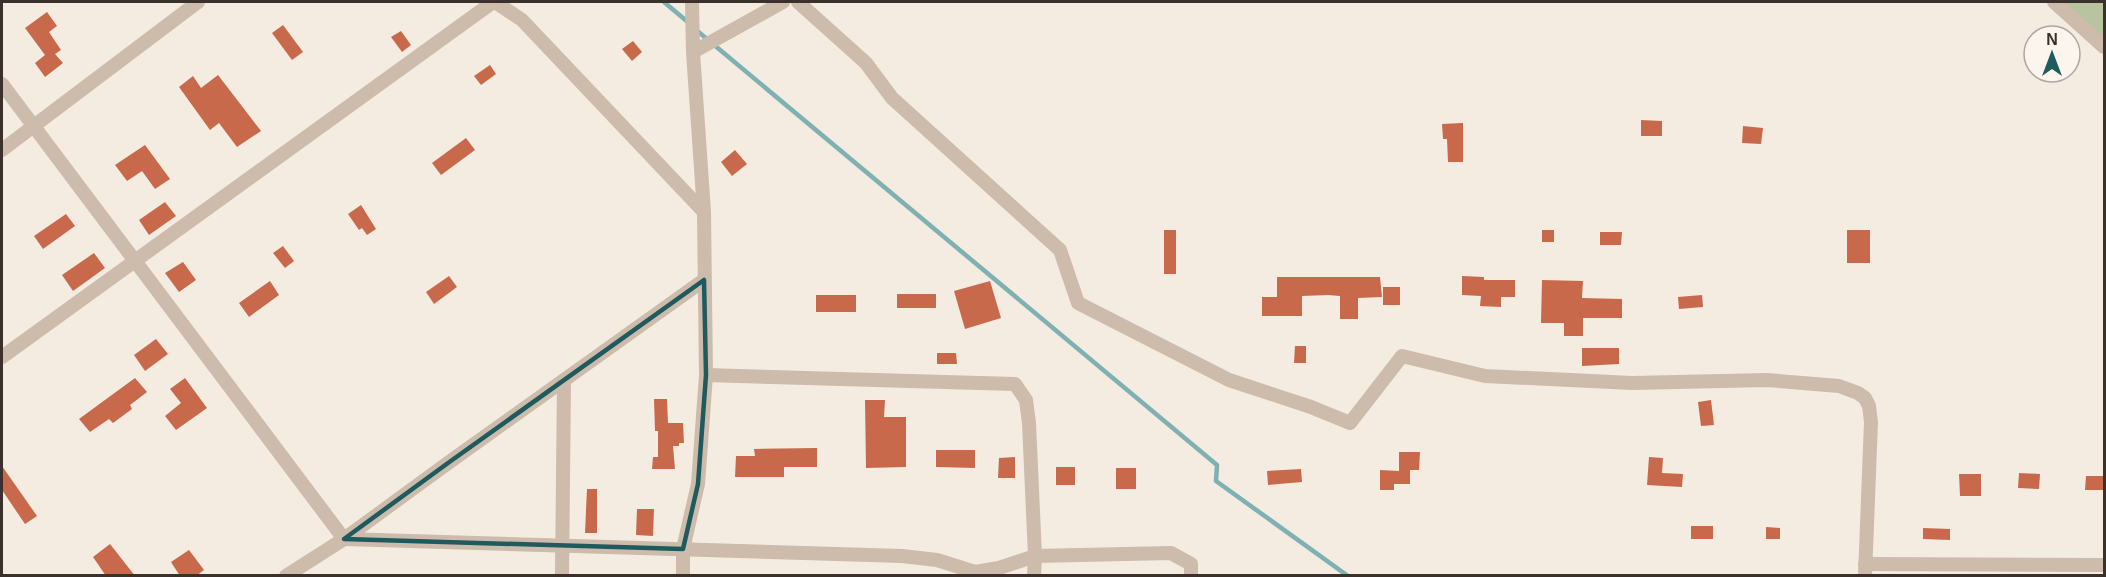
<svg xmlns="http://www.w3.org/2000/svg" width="2106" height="577" font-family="Arial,sans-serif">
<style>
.green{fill:#b8c4a0}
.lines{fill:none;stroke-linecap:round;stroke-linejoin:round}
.stream{stroke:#7fb0b2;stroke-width:4.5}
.building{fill:#c8694b}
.street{stroke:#cdbbac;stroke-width:14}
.marked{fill:none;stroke:#1f5a5e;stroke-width:4.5;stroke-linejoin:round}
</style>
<rect width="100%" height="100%" fill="#f4ebe1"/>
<polygon class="green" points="2063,2 2104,2 2104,38"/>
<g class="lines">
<g class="stream">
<polyline points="664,2 689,23"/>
<polyline points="695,29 1217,465 1216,481 1348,576"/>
</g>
</g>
<g class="building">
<polygon points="47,12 57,26 49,32 61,50 55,54 63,63 45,77 35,63 45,55 25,28"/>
<polygon points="283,25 303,52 292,60 272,33"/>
<polygon points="401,31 411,45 402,52 391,37"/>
<polygon points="633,41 642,52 632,61 622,49"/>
<polygon points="490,65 496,74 481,85 474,76"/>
<polygon points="218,75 261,131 237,147 219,123 210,130 179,87 193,76 201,88"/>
<polygon points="1641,120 1662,121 1662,136 1641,136"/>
<polygon points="1463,123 1463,162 1448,162 1447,139 1443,139 1442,124"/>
<polygon points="1743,126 1763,128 1761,144 1742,143"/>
<polygon points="466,138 475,150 441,175 432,163"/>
<polygon points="145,145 170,179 155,189 142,171 127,181 115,165"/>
<polygon points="735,150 747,164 732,176 721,162"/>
<polygon points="165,202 176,216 149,235 139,220"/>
<polygon points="361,205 376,229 367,235 362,228 359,230 348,214"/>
<polygon points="66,214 75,226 43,249 34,236"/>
<rect x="1164" y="230" width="12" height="44"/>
<rect x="1542" y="230" width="12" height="12"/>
<rect x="1847" y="230" width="23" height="33"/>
<polygon points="1600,232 1622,232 1621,245 1600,245"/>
<polygon points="283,246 294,261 285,268 273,253"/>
<polygon points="94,253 105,268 73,291 62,275"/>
<polygon points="183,262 196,280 179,292 165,273"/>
<polygon points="449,276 457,287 434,304 426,292"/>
<polygon points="1462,276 1484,277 1484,280 1515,280 1515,297 1501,297 1501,307 1480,306 1481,296 1462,295"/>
<polygon points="1277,277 1380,277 1382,297 1358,298 1358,319 1340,319 1340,296 1328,295 1302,296 1302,316 1262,316 1262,297 1277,297"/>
<polygon points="1542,280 1583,281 1582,298 1622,299 1622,318 1583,318 1583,336 1564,336 1564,323 1541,323"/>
<polygon points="270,281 279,295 249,317 239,303"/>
<polygon points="990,281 1001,318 965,329 954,291"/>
<rect x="1383" y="287" width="17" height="18"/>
<rect x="897" y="294" width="39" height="14"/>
<rect x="816" y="295" width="40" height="17"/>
<polygon points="1702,295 1703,307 1679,309 1678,297"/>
<polygon points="156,339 168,354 145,371 134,355"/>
<polygon points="1295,346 1306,346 1306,363 1294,363"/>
<polygon points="1582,348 1619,348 1619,364 1582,366"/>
<polygon points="937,353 956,353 957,364 937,364"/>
<polygon points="135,378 147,392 130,405 132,409 113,423 109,419 90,432 79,419"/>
<polygon points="185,378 207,408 176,430 165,416 181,403 170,389"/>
<polygon points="654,399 667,399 668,423 683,423 684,443 679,443 679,446 673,446 675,469 652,469 653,457 658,457 658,431 655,431"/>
<polygon points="865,400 885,400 884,417 906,417 906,467 866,468"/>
<polygon points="1711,400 1714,425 1701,426 1698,402"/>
<polygon points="817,448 817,467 784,467 784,477 735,477 736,456 755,456 754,449"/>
<polygon points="936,450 975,450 975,468 936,467"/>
<polygon points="1399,452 1420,452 1419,470 1410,470 1410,484 1394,484 1394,490 1380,490 1380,470 1399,471"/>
<polygon points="1015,457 1015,478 998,478 999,458"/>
<polygon points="1649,457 1663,458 1662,473 1683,474 1682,487 1647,485"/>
<polygon points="2,466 37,516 25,524 2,490"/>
<rect x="1056" y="467" width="19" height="18"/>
<rect x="1116" y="468" width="20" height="21"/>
<polygon points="1301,469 1302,482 1268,485 1267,471"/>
<polygon points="2019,473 2040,474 2039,489 2018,488"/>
<polygon points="1959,474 1981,474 1981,496 1960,496"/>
<polygon points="2086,476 2104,476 2104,490 2085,490"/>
<polygon points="587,489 597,489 597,533 585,533"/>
<polygon points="637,509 654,509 653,536 636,535"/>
<rect x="1691" y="526" width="22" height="13"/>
<polygon points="1766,527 1780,528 1780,539 1766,539"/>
<polygon points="1923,528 1950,529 1950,540 1923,539"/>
<polygon points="110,544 135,576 106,576 93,557"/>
<polygon points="189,550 204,570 196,576 180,576 171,562"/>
</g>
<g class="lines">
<g class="street">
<polyline points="495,2 522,20 704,212"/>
<polyline points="798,2 866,63 892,98 1060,250 1078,303 1229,380 1311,407 1350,423 1402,356 1485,376 1632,383 1767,380 1839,386 1858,393 1865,398 1869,406 1871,422 1865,576"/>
<polyline points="2054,2 2104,47"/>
<polyline points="693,52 783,2"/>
<polyline points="2,84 344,539 902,556 937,560 975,572 999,568 1035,556 1171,553 1191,564 1191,576"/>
<polyline points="2,150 198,2"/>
<polyline points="2,357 493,2"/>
<polyline points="706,375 1015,384 1026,400 1029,423 1035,556 1034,576"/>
<polyline points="1865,564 2104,565"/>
<polyline points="286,576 344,539 448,463 704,280"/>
<polyline points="562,576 564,380"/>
<polyline points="683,576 683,549 698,484 706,375 704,212 693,52 692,2"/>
</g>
</g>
<path class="marked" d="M704,280L706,375L698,484L683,549L344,539L448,463Z"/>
<rect width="2106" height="577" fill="none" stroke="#3b302b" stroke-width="6"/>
<g transform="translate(2052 54)"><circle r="28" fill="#fbf5ee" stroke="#aea6a0" stroke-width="1.5"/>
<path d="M0-4.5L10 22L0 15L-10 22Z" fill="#1f5a5e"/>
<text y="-9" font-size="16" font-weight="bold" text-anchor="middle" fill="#3b302b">N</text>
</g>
</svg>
